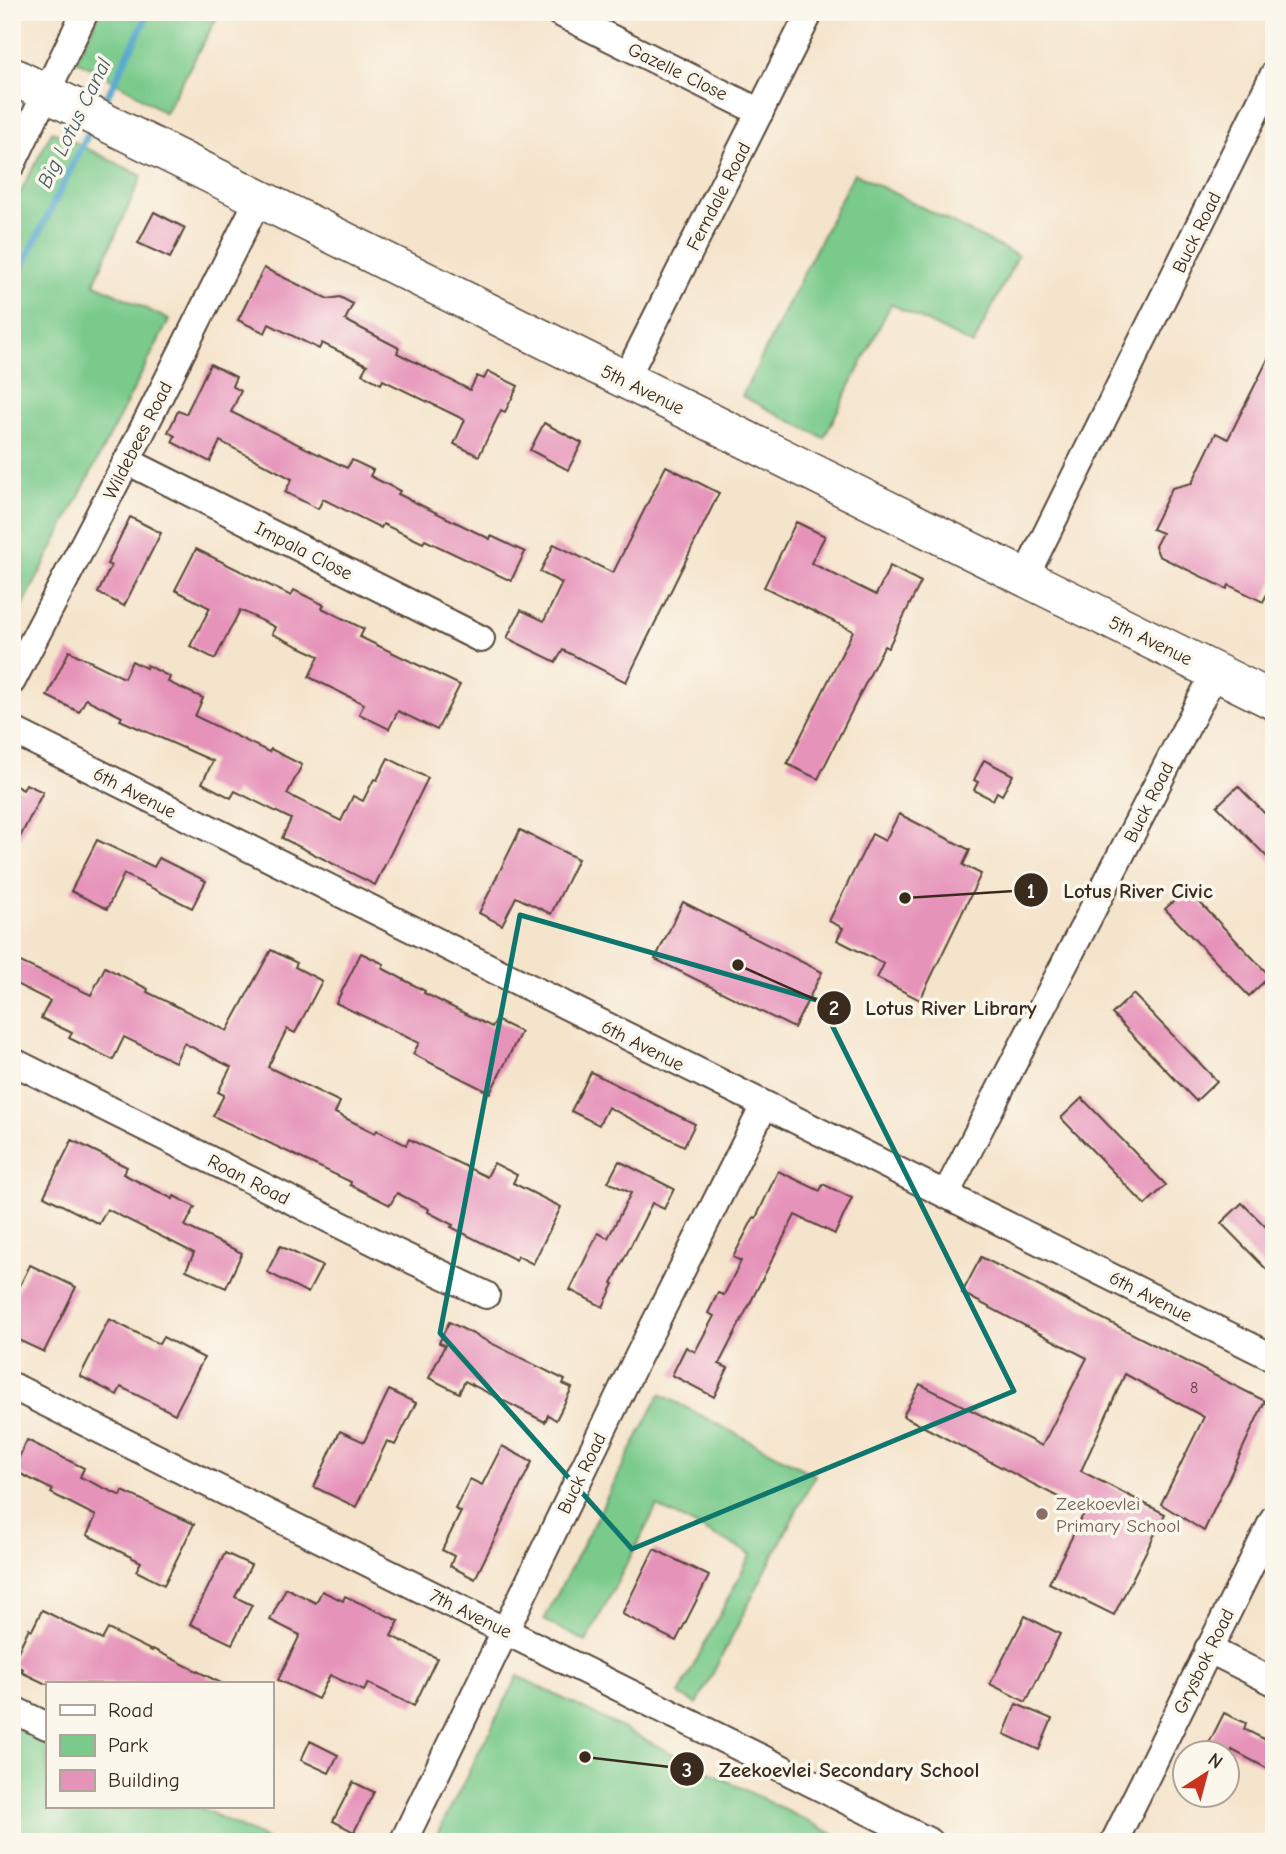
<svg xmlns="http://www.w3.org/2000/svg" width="1286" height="1854" font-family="'Comic Neue',sans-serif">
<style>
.green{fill:#79ca8b;stroke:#5a7a54;stroke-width:2}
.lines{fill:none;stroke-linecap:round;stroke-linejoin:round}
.stream{stroke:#4fa5cb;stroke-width:7}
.building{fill:#e693ba}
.minor-casing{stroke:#574638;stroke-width:30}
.secondary-casing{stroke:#574638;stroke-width:40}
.minor{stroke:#fff;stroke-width:26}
.secondary{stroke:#fff;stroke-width:37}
.marked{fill:none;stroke:#0f766e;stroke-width:5;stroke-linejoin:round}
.education-dot{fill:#8d6e63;stroke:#fbf7ec;stroke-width:2.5}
.labels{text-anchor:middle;stroke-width:7;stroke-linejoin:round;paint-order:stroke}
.number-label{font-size:16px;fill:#664445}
.street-label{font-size:19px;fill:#3b2a1e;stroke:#fbf7ec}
.education-label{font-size:19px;fill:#785e54;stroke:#fbf7ec;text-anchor:start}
.water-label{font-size:21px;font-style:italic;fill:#435b63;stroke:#fbf7ec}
.leader{fill:none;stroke:#3b2a1e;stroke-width:2.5}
.callout-dot{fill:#3b2a1e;stroke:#fbf7ec;stroke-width:2.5}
.mark-label{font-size:21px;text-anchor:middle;font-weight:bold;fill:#fff}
.callout-label{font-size:21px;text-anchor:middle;font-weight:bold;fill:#3b2a1e;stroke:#fbf7ec;stroke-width:7;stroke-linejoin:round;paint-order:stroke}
</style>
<rect width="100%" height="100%" fill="#fbf7ec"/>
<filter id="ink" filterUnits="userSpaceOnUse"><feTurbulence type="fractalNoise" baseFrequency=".0143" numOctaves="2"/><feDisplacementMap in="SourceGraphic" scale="14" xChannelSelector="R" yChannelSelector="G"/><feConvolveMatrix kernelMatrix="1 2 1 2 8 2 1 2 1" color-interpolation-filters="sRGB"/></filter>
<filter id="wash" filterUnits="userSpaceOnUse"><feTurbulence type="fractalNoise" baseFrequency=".00686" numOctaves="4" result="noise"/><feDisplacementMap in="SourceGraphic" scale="28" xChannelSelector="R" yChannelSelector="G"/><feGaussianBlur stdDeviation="1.57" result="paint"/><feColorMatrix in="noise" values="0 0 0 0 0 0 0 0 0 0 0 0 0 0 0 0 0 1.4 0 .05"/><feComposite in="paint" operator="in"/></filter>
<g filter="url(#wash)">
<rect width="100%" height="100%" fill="#f5e4cc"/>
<g class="green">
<polygon points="100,12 220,12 165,113 130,90 76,60"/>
<polygon points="52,131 142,176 94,283 169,320 12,627 12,209"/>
<polygon points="854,173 1018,256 973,345 891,304 824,438 742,396"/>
<polygon points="660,1394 815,1475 697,1704 679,1694 751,1554 657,1506 586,1642 544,1620"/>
<polygon points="518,1676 849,1842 850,1842 433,1842"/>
<polygon points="12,1726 47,1744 47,1807 199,1807 271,1842 12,1842"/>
</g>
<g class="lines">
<g class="stream">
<polyline points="101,109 149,12"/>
<polyline points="12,288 92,126"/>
</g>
</g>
<g id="blocks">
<g class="building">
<polygon points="154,212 185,228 170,258 138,243"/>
<polygon points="264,268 328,299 340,297 353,304 345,320 399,348 397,353 470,390 477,376 484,379 488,371 518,386 505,412 501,410 479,456 454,444 465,420 383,380 381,384 362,374 367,365 322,343 319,349 269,324 265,333 238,320"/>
<polygon points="1274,347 1274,580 1263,602 1229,585 1227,589 1159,556 1155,546 1162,533 1152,529 1172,488 1192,483 1216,433 1228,439"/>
<polygon points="210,364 236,377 232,386 241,391 231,412 347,468 352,460 373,470 370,476 400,491 398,494 490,539 491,536 525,552 511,581 425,540 423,543 383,524 381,528 323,499 318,509 285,492 292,479 220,441 210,462 172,442 175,436 168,432 178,411 186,414"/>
<polygon points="544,423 582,443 568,470 530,450"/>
<polygon points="666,466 719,493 626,682 563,650 556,662 507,638 521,610 544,621 562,583 540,572 554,544 613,573"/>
<polygon points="130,517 161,533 124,606 98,593 111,566 107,564"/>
<polygon points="796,522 825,536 811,563 876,595 890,566 921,582 888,648 884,646 818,779 787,764 853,631 764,587"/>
<polygon points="196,549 291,596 294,590 324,605 322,608 364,629 360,637 460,685 437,730 398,711 389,729 359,714 364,704 309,677 319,656 272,634 275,627 240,610 215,659 190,646 210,608 175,590"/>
<polygon points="69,651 124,678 132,661 146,668 147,665 170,677 168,682 203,698 195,716 269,752 271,749 302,765 287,794 341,821 353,796 363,801 374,779 377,780 388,758 428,778 375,885 282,838 291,819 235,791 231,798 202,783 213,761 120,720 122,717 86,699 79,712 47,696"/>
<polygon points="984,760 1013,775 1002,795 997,792 993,800 974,790 978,782 974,780"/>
<polygon points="12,784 23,790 26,784 43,792 12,853"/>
<polygon points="1238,786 1274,823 1274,864 1217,806"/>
<polygon points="899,814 970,850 963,865 981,874 920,1000 877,978 884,964 837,940 843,928 829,921 872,834 885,841"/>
<polygon points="520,830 578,859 551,914 516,897 502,925 479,913"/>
<polygon points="97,840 154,867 159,858 206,881 192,908 124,874 107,909 71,891"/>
<polygon points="1187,889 1270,976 1249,996 1165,909"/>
<polygon points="683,902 822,972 794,1028 655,959"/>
<polygon points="271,950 297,963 295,967 322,981 295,1033 287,1029 268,1067 340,1102 335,1113 375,1133 377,1130 406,1145 409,1139 487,1177 494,1163 517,1175 513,1183 561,1207 533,1264 518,1256 516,1260 451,1227 453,1225 428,1212 429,1209 397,1193 390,1205 350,1185 351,1182 213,1116 224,1095 218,1092 231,1067 184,1043 175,1062 124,1037 113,1060 69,1038 72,1033 41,1018 50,1001 12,982 12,958 91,995 105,967 148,989 147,992 227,1031"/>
<polygon points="361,953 384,964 382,968 425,991 424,993 492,1027 496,1020 521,1032 490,1093 413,1054 419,1043 336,1003"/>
<polygon points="1133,994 1217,1081 1196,1101 1112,1014"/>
<polygon points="591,1072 695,1124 684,1146 608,1107 599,1125 571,1111"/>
<polygon points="1082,1098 1166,1185 1145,1205 1061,1118"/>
<polygon points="72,1140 127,1167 123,1174 173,1199 174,1196 195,1207 185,1226 242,1253 226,1288 186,1270 194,1253 107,1209 99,1224 44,1196"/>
<polygon points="619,1161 674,1189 664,1209 652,1203 612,1283 614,1284 603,1307 570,1290 598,1233 608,1238 631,1193 608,1182"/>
<polygon points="778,1171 820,1191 823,1184 852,1198 835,1234 795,1215 719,1364 728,1368 714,1397 672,1375 686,1347 695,1352 714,1316 708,1313 718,1293 724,1295 741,1261 733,1257 754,1217 756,1218"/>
<polygon points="1242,1203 1274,1235 1274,1277 1221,1223"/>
<polygon points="280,1246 322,1266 308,1293 267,1272"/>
<polygon points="981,1257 1265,1401 1204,1531 1161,1504 1204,1417 1125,1374 1081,1471 1165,1514 1114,1615 1049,1583 1085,1511 903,1416 920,1384 1042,1446 1087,1358 962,1293"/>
<polygon points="30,1265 76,1287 44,1352 12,1337 12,1302"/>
<polygon points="109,1319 159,1344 163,1337 204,1358 175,1414 121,1387 117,1395 80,1376"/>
<polygon points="449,1322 565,1380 563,1384 572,1388 556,1420 548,1415 545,1422 465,1381 459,1393 429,1378 445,1345 439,1343"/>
<polygon points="389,1390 416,1403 395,1445 387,1441 356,1507 314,1487 340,1431 364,1442"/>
<polygon points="27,1440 84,1468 80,1477 121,1496 123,1491 194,1524 164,1585 136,1571 141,1562 87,1535 96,1516 51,1493 53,1490 13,1470"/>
<polygon points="502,1446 532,1462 475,1579 450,1566 454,1556 442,1550 461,1512 455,1509 470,1479 482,1485"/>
<polygon points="654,1549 709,1576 676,1641 622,1614"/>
<polygon points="225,1553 251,1565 235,1597 252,1605 232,1644 190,1624"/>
<polygon points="286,1588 316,1603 322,1591 343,1601 345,1596 399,1621 391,1636 437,1658 414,1706 368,1683 364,1691 330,1675 318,1699 278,1680 300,1635 270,1620"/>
<polygon points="42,1610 102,1640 108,1629 152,1651 153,1649 223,1684 46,1684 21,1672 23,1669 12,1664 29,1628 32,1630"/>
<polygon points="1025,1616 1060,1634 1026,1702 990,1684"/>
<polygon points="1016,1704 1052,1719 1039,1750 1004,1734"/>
<polygon points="1224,1713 1246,1723 1244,1729 1274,1744 1274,1772 1232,1750 1231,1753 1204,1753"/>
<polygon points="310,1741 338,1755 329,1773 301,1760"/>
<polygon points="353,1782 374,1792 354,1832 333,1821"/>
</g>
</g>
</g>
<g filter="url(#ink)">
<use href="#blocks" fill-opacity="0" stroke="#574638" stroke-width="2"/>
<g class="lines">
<defs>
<g id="minor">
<polyline points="558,12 760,112"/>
<polyline points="12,164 85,12"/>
<polyline points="625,380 810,12"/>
<polyline points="127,461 481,639"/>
<polyline points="1025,577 1274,74"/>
<polyline points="12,681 127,461 259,198"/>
<polyline points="12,730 1274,1358"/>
<polyline points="12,1061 393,1251 486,1295"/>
<polyline points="946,1194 1215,672"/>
<polyline points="12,1386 930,1842"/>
<polyline points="1208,1649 1274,1682"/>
<polyline points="12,1709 47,1726"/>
<polyline points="403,1842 630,1373 764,1106"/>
<polyline points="1114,1842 1274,1518"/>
</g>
<polyline id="secondary" points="12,76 1274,701"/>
</defs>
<use href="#minor" class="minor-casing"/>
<use href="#secondary" class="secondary-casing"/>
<use href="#minor" class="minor"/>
<use href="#secondary" class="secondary"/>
</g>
</g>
<path class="marked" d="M520,915L820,1001L1014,1391L632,1549L440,1333Z"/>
<circle class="education-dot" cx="1042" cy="1514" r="7"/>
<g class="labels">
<g class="number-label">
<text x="1194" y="1393">8</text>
</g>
<g class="street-label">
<text transform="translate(678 71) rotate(26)" y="7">Gazelle Close</text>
<text transform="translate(718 196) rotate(-63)" y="7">Ferndale Road</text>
<text transform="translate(1196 232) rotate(-64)" y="7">Buck Road</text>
<text transform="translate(643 389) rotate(26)" y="7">5th Avenue</text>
<text transform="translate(137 440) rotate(-63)" y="7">Wildebees Road</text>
<text transform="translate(304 550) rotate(27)" y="7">Impala Close</text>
<text transform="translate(1151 640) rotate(26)" y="7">5th Avenue</text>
<text transform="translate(135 792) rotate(27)" y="7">6th Avenue</text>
<text transform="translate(1148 802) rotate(-63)" y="7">Buck Road</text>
<text transform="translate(643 1045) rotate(27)" y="7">6th Avenue</text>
<text transform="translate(249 1179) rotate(27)" y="7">Roan Road</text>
<text transform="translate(1151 1296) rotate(27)" y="7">6th Avenue</text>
<text transform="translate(581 1473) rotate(-64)" y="7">Buck Road</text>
<text transform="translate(471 1613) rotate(26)" y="7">7th Avenue</text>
<text transform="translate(1203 1661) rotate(-64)" y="7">Grysbok Road</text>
</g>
<g class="education-label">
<text x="1056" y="1510">Zeekoevlei<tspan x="1056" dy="22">Primary School</tspan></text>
</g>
<g class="water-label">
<text transform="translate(74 123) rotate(-64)" y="7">Big Lotus Canal</text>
</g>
</g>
<path class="leader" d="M905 898L1031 890M738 965L834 1008M585 1757L687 1769"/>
<g class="callout-dot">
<circle cx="905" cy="898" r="7"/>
<circle cx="738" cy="965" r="7"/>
<circle cx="585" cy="1757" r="7"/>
<circle cx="1031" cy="890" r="18"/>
<circle cx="834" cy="1008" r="18"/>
<circle cx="687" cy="1769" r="18"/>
</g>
<g class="mark-label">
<text x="1031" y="898">1</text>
<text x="834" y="1015">2</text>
<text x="687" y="1777">3</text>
</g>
<g class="callout-label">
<text x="1138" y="898">Lotus River Civic</text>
<text x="951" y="1015">Lotus River Library</text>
<text x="849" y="1777">Zeekoevlei Secondary School</text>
</g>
<rect width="1286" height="1854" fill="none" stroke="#fbf7ec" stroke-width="42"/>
<rect x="46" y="1682" width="228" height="126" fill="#fbf7ec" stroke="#aea59a" stroke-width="2"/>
<rect x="60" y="1705" width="35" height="10" fill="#ffffff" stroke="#aea59a" stroke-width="2"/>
<text x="108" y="1717" font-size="21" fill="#3b2a1e">Road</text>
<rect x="60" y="1735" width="35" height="21" fill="#79ca8b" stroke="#aea59a" stroke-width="2"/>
<text x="108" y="1752" font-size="21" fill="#3b2a1e">Park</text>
<rect x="60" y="1770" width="35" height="21" fill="#e693ba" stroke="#aea59a" stroke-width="2"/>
<text x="108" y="1787" font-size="21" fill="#3b2a1e">Building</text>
<g transform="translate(1206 1774) rotate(36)"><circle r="33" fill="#fbf7ec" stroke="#aea59a" stroke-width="2"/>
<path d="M0-5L12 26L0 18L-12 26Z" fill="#c8321e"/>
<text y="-10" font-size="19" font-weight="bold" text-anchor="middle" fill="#3b2a1e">N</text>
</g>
</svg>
